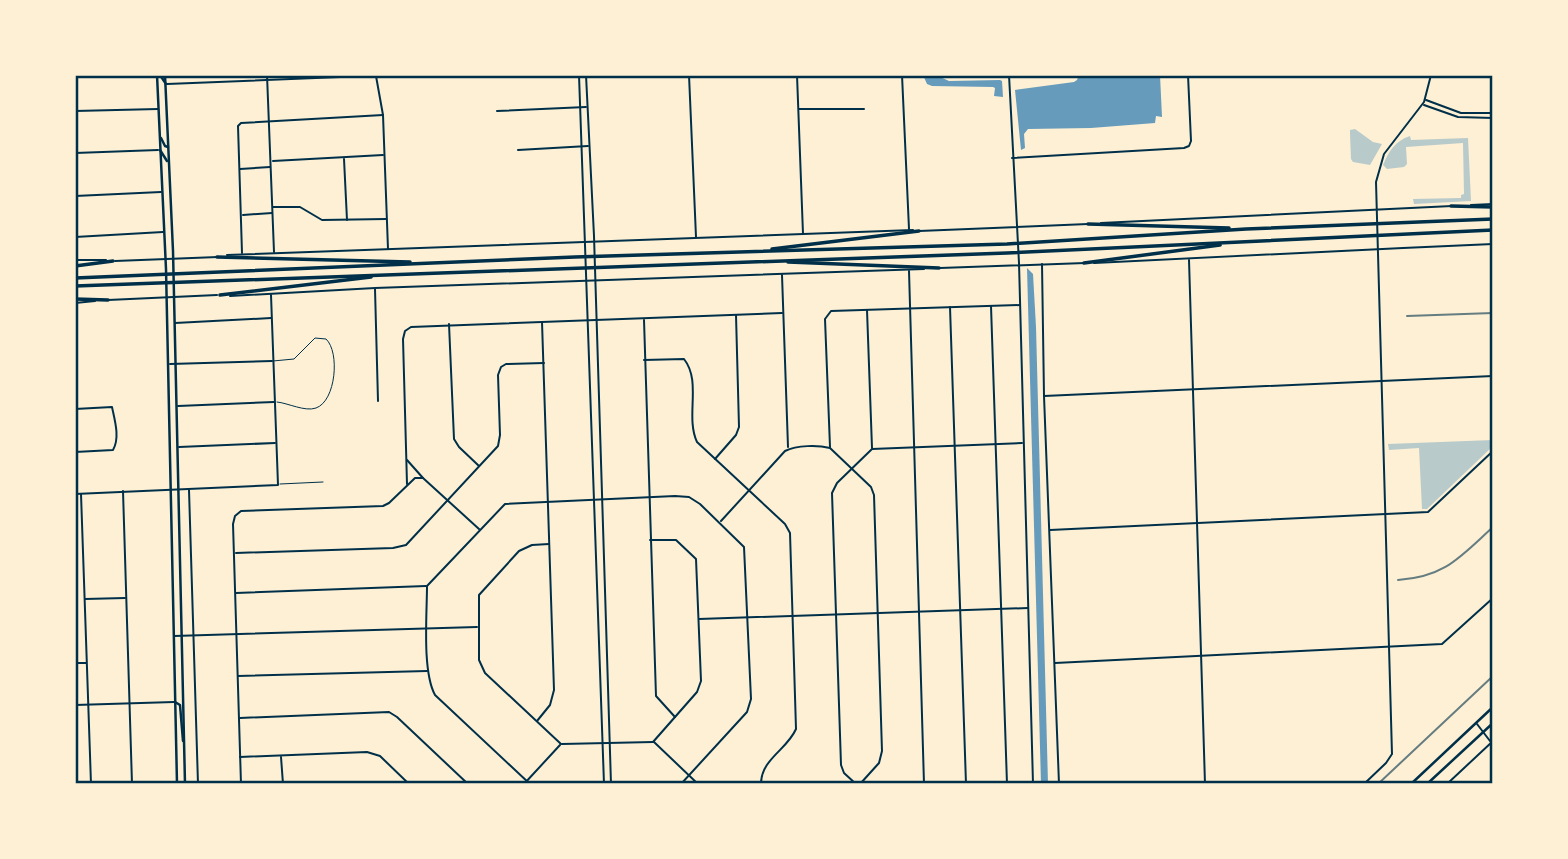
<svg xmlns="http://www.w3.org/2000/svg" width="1568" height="859" font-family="Roboto,sans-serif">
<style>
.green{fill:#b9caca}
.water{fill:#669bbc}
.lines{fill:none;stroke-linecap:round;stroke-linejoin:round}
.service{stroke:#003049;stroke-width:1}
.minor{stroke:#003049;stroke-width:2}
.tertiary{stroke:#003049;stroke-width:2}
.secondary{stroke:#003049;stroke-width:2}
.primary{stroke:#003049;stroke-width:2.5}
.motorway{stroke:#003049;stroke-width:3.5}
.rail{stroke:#657d81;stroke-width:2}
.neatline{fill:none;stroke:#003049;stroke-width:2.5}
</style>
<rect width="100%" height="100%" fill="#fdf0d5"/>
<g class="green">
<polygon points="1355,129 1373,142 1382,144 1370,165 1353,162 1351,159 1350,134 1350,130"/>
<path d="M1410,136L1411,140L1468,138L1471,201L1414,204L1413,199L1461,198V195L1464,194L1463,143L1406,147L1407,164L1404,167L1387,169L1383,165C1389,151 1395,141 1410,136Z"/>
<polygon points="1493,440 1493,446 1427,509 1422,509 1419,448 1389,450 1388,444"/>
</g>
<g class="water">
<polygon points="923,75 936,75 949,81 1000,80 1002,81 1003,97 994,96 995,88 993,87 932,86 927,84"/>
<polygon points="1079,75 1160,75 1162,117 1156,116 1155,123 1091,128 1028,129 1024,134 1025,148 1021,150 1015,90 1074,82 1077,80"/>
<polygon points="1027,268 1033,274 1036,327 1048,784 1041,784"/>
</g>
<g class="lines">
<g class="service">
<path d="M273,361L294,359L315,338L326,339C340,352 336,401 316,408C305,412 288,403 277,402"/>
<polyline points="280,484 323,482"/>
</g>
<g class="minor">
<polyline points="267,75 274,252"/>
<polyline points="689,75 696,237"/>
<polyline points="797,75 803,234"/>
<polyline points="902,75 909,229"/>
<polyline points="376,76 383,115 388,249"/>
<polyline points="167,84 390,75"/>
<polyline points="799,109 864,109"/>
<polyline points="75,111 158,109"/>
<polyline points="497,111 586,107"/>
<polyline points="518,150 588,146"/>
<polyline points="75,153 158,150"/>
<polyline points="1012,158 1184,148 1189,146 1191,141 1188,75"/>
<polyline points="344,159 347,220"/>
<polyline points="273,161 383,155"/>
<polyline points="240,169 270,167"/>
<polyline points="75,196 161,192"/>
<polyline points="273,207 300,207 322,220 386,219"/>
<polyline points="243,215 272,213"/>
<polyline points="75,237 163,232"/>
<polyline points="1403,248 1493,244"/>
<polyline points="242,253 238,126 241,123 383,115"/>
<polyline points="1189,260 1205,784"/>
<polyline points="909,271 924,784"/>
<polyline points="782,275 788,447"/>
<polyline points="375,289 378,401"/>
<polyline points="991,306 1007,784"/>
<polyline points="950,307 966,784"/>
<polyline points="867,310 872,448"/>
<polyline points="644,320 656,696 675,717"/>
<polyline points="175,323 271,318"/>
<polyline points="449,324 454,439 459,447 479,466"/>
<path d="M644,360L684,359C702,382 685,416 697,442L785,524L790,533L796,729C787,750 761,759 761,784"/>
<polyline points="170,364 272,361"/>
<polyline points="1044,396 1493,376"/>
<polyline points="178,406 274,402"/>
<path d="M75,409L112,407C115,421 120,438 113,450L75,452"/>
<polyline points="179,447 275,443"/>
<polyline points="830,447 825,319 831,311 1020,305"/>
<polyline points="715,459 736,435 739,427 736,315"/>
<polyline points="407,460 423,478 479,529"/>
<polyline points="407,484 403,339 405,331 411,327 782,313"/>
<polyline points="189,490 198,784"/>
<polyline points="123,491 132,784"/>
<polyline points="75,494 278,485 271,295"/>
<polyline points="81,494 91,784"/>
<path d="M721,521L785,451C797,445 818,445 830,448L871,487L874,495L882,751L879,763L860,784"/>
<polyline points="1050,530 1428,512 1493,451"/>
<polyline points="650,540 676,540 696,559 701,681 697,692 653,742"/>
<polyline points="549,544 532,545 519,551 479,595 479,660 485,673 561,744"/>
<polyline points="236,553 393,548 406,545 498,446 500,435 498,375 501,367 506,364 544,363"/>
<polyline points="236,593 426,586"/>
<polyline points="85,599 125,598"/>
<polyline points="699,619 1028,608"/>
<polyline points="174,636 477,627"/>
<polyline points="75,663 86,663"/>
<polyline points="1055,663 1442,644 1493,598"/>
<polyline points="238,676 427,671"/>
<polyline points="75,705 174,702"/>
<polyline points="240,718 389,712 397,717 468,784"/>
<polyline points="537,721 550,705 554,690 542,322"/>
<polyline points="1477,724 1490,741"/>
<polyline points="654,742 698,784"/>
<polyline points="562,744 653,742"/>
<polyline points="240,757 367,752 380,756 409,784"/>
<polyline points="281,757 283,784"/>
<polyline points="241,784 233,524 235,516 241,511 383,506 389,503 415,478 423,478"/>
<polyline points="524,784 560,745"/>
<path d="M530,784L435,695C422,671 427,614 427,586L505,504L675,496L689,497L700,504L744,547L751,699L747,712L681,784"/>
<polyline points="856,784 844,773 841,765 832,493 837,483 872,449 1022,443"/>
<polyline points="1447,784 1493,741"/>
</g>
<g class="tertiary">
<polyline points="1009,75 1019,263 1033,784"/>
<polyline points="1426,100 1461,113 1493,113"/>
<polyline points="1424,105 1458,117 1493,118"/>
<polyline points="1471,205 1493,204"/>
<polyline points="1101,223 1452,206"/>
<polyline points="919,231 1088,224"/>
<polyline points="227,255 913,230"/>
<polyline points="75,260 106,260"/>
<polyline points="115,261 218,257"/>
<polyline points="1094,263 1403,248"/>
<polyline points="1042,264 1044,396 1059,784"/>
<polyline points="940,268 1085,263"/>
<polyline points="230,296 375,288 924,269"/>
<polyline points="108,300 217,295"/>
<polyline points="75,303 95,301"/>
<polyline points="1364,784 1386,763 1392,754 1376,182 1384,154 1424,102 1431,75"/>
</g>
<g class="secondary">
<polyline points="579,75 604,784"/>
<polyline points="586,75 594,236 611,784"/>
</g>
<g class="primary">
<polyline points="157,75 166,269 177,784"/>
<polyline points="160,75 166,84"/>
<polyline points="165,75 173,251 185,784"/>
<polyline points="161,138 165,146 168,147"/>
<polyline points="160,150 167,161"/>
<polyline points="175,702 180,705 183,741"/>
<polyline points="1411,784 1493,707"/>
<polyline points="1427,784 1493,723"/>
</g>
<g class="motorway">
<polyline points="1451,206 1493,207"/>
<polyline points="1088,224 1229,228"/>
<polyline points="772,249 919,231"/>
<polyline points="217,257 410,262"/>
<polyline points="788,262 939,268"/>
<polyline points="1084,263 1220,245"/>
<polyline points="75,266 113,261"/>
<polyline points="75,278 575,257 1007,244 1246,229 1493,219"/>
<polyline points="75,286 1007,253 1493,230"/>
<polyline points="220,295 371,277"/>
<polyline points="75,299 108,300"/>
</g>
<g class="rail">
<polyline points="1407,316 1493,313"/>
<path d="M1398,580C1445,577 1460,557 1493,527"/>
<polyline points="1378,784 1493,676"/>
</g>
</g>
<rect width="1568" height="859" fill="none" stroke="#fdf0d5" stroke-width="154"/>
<rect x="77" y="77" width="1414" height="705" class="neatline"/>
</svg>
